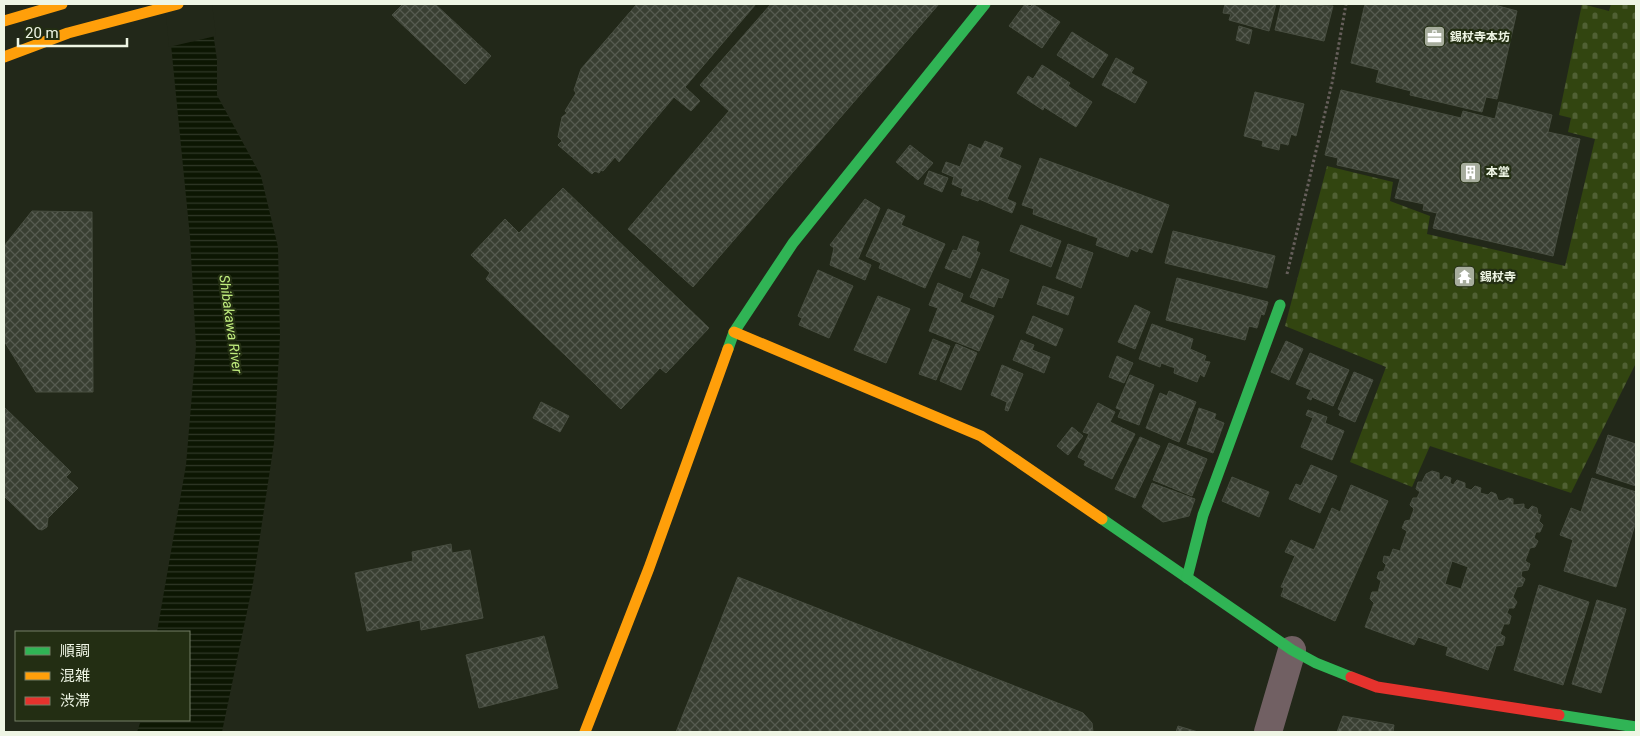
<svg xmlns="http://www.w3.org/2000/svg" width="1640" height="736" font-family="Roboto,'Noto Sans JP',sans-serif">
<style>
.cemetery{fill:url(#cemetery-stones)}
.water{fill:url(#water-rules)}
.pier{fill:#222819}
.building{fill:url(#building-cross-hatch);stroke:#484e41;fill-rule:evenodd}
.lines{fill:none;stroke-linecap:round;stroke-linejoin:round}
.path{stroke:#665f5b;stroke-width:3;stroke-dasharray:2.5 2.5;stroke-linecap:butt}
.street{stroke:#716063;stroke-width:28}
.fast{stroke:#30b455;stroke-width:11}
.slow{stroke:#ff9f0a;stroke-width:11}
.jam{stroke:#e5322d;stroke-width:11}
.labels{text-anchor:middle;stroke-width:4.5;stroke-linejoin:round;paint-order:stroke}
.poi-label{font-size:12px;font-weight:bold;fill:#eef5e4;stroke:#232e13;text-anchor:start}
.water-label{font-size:14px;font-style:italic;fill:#c0ed7e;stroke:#232e13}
</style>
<defs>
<pattern id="cemetery-stones" width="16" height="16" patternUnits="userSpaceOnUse" patternTransform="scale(1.25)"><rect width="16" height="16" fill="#324510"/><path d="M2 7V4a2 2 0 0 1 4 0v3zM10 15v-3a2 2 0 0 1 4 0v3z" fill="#506033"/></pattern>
<pattern id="water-rules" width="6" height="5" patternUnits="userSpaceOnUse" patternTransform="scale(1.25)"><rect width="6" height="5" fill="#0c1602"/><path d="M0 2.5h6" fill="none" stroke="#303827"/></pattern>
<pattern id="building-cross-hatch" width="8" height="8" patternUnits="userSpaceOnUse" patternTransform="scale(1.25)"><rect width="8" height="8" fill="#393f32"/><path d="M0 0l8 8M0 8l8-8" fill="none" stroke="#565b50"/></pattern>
</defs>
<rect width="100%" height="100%" fill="#222819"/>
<polygon class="cemetery" points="1582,4 1609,11 1611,4 1636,4 1636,363 1571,493 1430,446 1412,487 1350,462 1386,367 1285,326 1327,166 1393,182 1390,201 1430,216 1427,234 1565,266 1595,139 1568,132 1571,118 1559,115"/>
<polygon class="water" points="167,4 209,4 217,60 217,95 261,176 278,247 280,336 274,443 253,583 222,732 137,732 141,720 189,720 189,632 157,632 186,465 196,346 190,237"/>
<polygon class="pier" points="165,4 212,4 216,36 169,47"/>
<g class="building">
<polygon points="403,4 435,4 491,56 465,84 392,15"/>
<polygon points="637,4 756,4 685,87 700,101 691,111 674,97 619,162 615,157 603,171 601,170 599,173 595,171 592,174 558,145 562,141 558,137 562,117 567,113 565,111 576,93 574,90 581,69"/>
<polygon points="771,4 939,4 693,287 628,229 729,111 700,85"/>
<polygon points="1025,4 1030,7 1033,4 1060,22 1042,48 1009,26"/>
<polygon points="1225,4 1276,4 1269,31 1229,20 1231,14 1223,13"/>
<polygon points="1281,4 1333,6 1324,41 1275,30"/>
<polygon points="1365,4 1491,4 1517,11 1497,99 1486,97 1482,112 1410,95 1411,91 1376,82 1379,70 1351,63"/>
<polygon points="1239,26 1252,30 1249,44 1236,40"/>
<polygon points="1072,32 1108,55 1093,78 1057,55"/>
<polygon points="1116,58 1134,68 1131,73 1147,82 1135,103 1102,85"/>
<polygon points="1042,65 1070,83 1068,86 1092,102 1076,127 1044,107 1043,110 1017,93 1028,76 1033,79"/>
<polygon points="1341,90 1461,118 1463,111 1495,119 1499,102 1552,115 1548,132 1580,139 1553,256 1433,228 1437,213 1423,210 1424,204 1395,198 1400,179 1337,165 1338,158 1325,155"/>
<polygon points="1255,92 1304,104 1296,136 1291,134 1288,145 1280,143 1279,150 1262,146 1263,141 1244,136"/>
<polygon points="985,141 1003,148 999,157 1021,166 1007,199 1016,203 1012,213 979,199 978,201 961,195 963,189 952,184 954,177 942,172 946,162 960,167 969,144 981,149"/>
<polygon points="910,145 933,163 918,180 896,162"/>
<polygon points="1040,158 1169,205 1152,253 1139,248 1137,252 1131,249 1128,257 1096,245 1098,238 1033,214 1034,209 1022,205"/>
<polygon points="929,171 948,178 942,192 924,184"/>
<polygon points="563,188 709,328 666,373 660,368 621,409 486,279 490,273 471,255 505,219 519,233"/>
<polygon points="865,199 880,208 858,259 871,265 865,280 830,265 834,248 830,245"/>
<polygon points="888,209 905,216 901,225 945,244 925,288 879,268 881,263 866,256"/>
<polygon points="32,211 92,212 93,392 36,392 4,341 4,246"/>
<polygon points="1021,225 1061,241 1051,267 1010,251"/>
<polygon points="1173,231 1275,256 1267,288 1165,263"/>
<polygon points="963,236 979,242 976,251 980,253 970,278 945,268 953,250 957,251"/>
<polygon points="1068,244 1093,253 1081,288 1056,278"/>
<polygon points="982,269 1009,280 1002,298 998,297 994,307 970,297"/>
<polygon points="818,270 853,286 829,338 799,325 802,318 798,316"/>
<polygon points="1177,278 1268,302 1264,315 1261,314 1257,328 1249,326 1245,340 1166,320"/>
<polygon points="938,283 963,294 960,302 994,316 979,351 929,331 938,308 929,305"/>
<polygon points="1043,286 1074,297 1068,315 1037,304"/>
<polygon points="878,296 910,309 886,363 854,350"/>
<polygon points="1135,305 1150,312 1135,349 1118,342"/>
<polygon points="1033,316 1063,329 1056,346 1026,333"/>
<polygon points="1152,324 1193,339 1190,349 1206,356 1204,361 1210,362 1204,377 1200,374 1197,382 1174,373 1175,368 1161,363 1160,367 1139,359"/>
<polygon points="933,339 950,346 936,380 919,374"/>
<polygon points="1021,340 1034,345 1032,350 1050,357 1044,373 1013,360"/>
<polygon points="1286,341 1303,349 1289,380 1271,372"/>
<polygon points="956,344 977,353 961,390 940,381"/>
<polygon points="1310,353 1349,370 1333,406 1312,397 1311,400 1307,398 1311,390 1296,384"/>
<polygon points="1117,356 1133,363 1124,383 1109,377"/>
<polygon points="1002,365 1023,374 1008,411 1005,410 1007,402 991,395"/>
<polygon points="1354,372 1373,380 1355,422 1339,415 1341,411 1338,409"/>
<polygon points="1130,375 1154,385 1139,425 1118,417 1121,410 1116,408"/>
<polygon points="1169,391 1196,402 1179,442 1146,428 1160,393 1167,396"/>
<polygon points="541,402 569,416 560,432 533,418"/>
<polygon points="1098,403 1115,412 1110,422 1135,434 1112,479 1084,465 1086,461 1078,457 1089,434 1083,432"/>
<polygon points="4,407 71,472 66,477 78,488 48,518 47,527 42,530 38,529 4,496"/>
<polygon points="1199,408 1216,414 1214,419 1224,423 1213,453 1187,444"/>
<polygon points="1308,410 1327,417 1325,423 1344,431 1332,460 1301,447 1313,418 1306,415"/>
<polygon points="1072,427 1083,436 1068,455 1057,446"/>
<polygon points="1608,435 1636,444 1636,486 1596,473"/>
<polygon points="1140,437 1160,446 1135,498 1115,489"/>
<polygon points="1169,443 1207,459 1192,496 1153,480"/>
<polygon points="1311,465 1337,476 1320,513 1289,499 1296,484 1301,486"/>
<path d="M1432,471L1439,473V479L1442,480L1445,476L1451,478L1450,483L1453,485L1457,480L1465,483V488L1471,490L1475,486L1481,488L1480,493L1488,495L1491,492L1496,494L1498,500L1503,501L1508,498L1513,499V505L1524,504V508L1528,510L1532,506L1537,508L1538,514L1541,515L1539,521L1543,525L1540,532H1536L1534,538L1538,541L1535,547L1530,548L1525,561L1530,564L1528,570L1522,571L1521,576L1525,579L1522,586L1517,587L1513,597L1517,602L1514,608H1509L1507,613L1511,616L1509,624H1504L1500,634L1505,637L1503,645L1496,646L1488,670L1446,655L1448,647L1418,637L1414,645L1365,627L1374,603L1370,599L1372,592H1378L1381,581L1377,578L1379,572L1384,571L1386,565L1383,562L1384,556L1390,557L1393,549L1400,551L1407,531L1402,528L1405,521L1410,520L1414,509L1410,505L1413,498H1417L1420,492L1416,489L1418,482H1422L1426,474ZM1452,561L1468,567L1461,589L1445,584Z"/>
<polygon points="1232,477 1269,492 1259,517 1222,501"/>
<polygon points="1592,478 1636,492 1636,521 1616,587 1564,571 1573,540 1560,535 1571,508 1581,512"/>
<polygon points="1152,483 1195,499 1189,516 1163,522 1142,507"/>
<polygon points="1351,485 1388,501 1335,621 1281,596 1284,588 1281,587 1295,556 1285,552 1291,540 1314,550 1332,508 1340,512"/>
<polygon points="451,544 452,553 470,550 483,618 421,630 420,620 367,631 355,573 413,561 412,552"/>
<polygon points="738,577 1083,713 1092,723 1093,732 676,732"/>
<polygon points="1539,585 1589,602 1563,685 1514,670"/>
<polygon points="1597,600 1626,609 1601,693 1572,684"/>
<polygon points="544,636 558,688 479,708 466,655"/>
<polygon points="1343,716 1394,725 1393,732 1337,732"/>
<polygon points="1178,726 1198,732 1176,732"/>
</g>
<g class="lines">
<polyline class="path" points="1287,274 1332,83 1346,4"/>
<polyline class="street" points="1268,732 1292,650"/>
<g class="fast">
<polyline points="728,349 734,332 793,243 985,4"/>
<polyline points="1102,519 1292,650 1316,663 1351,677"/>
<polyline points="1187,578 1203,515 1280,305"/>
<polyline points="1559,715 1636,727"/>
</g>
<g class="slow">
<polyline points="4,21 62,4"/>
<polyline points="4,57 68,33 178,4"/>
<polyline points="734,332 981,436 1102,519"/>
<polyline points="585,732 649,568 728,349"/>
</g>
<polyline class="jam" points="1351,677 1377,687 1559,715"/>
</g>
<defs>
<symbol id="office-square" viewBox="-11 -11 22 22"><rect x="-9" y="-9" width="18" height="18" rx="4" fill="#a7ad9d" stroke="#232e13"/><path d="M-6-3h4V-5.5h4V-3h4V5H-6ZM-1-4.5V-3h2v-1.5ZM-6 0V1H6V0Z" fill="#fff"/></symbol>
<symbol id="building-square" viewBox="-11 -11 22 22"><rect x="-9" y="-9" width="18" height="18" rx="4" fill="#a7ad9d" stroke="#232e13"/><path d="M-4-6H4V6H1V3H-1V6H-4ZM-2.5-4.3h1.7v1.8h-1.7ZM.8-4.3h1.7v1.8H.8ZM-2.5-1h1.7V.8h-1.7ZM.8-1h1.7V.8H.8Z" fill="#fff"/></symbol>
<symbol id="temple-square" viewBox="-11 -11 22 22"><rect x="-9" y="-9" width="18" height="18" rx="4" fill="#a7ad9d" stroke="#232e13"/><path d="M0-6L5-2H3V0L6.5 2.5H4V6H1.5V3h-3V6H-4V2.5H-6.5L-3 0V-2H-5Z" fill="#fff"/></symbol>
</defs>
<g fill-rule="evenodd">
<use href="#office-square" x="1422" y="24" width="25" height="25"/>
<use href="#building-square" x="1458" y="160" width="25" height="25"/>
<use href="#temple-square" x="1452" y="264" width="25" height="25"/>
</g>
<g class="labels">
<g class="poi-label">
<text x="1450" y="41">錫杖寺本坊</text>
<text x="1486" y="176">本堂</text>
<text x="1480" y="281">錫杖寺</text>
</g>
<g class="water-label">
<text transform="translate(231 324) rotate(82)" y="5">Shibakawa River</text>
</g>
</g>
<rect width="1640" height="736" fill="none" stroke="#eef5e4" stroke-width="10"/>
<rect x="15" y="631" width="175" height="90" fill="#232e13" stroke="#747e67"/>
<rect x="25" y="647" width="25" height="8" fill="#30b455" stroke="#747e67"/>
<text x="60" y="656" font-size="15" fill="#eef5e4">順調</text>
<rect x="25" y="672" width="25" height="8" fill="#ff9f0a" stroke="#747e67"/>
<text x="60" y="681" font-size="15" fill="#eef5e4">混雑</text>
<rect x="25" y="697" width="25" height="8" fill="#e5322d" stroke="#747e67"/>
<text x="60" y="706" font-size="15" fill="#eef5e4">渋滞</text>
<path d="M18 38v8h109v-8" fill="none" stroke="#eef5e4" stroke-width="2.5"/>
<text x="25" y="38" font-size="15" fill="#eef5e4" stroke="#232e13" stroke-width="4" paint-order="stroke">20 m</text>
</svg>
